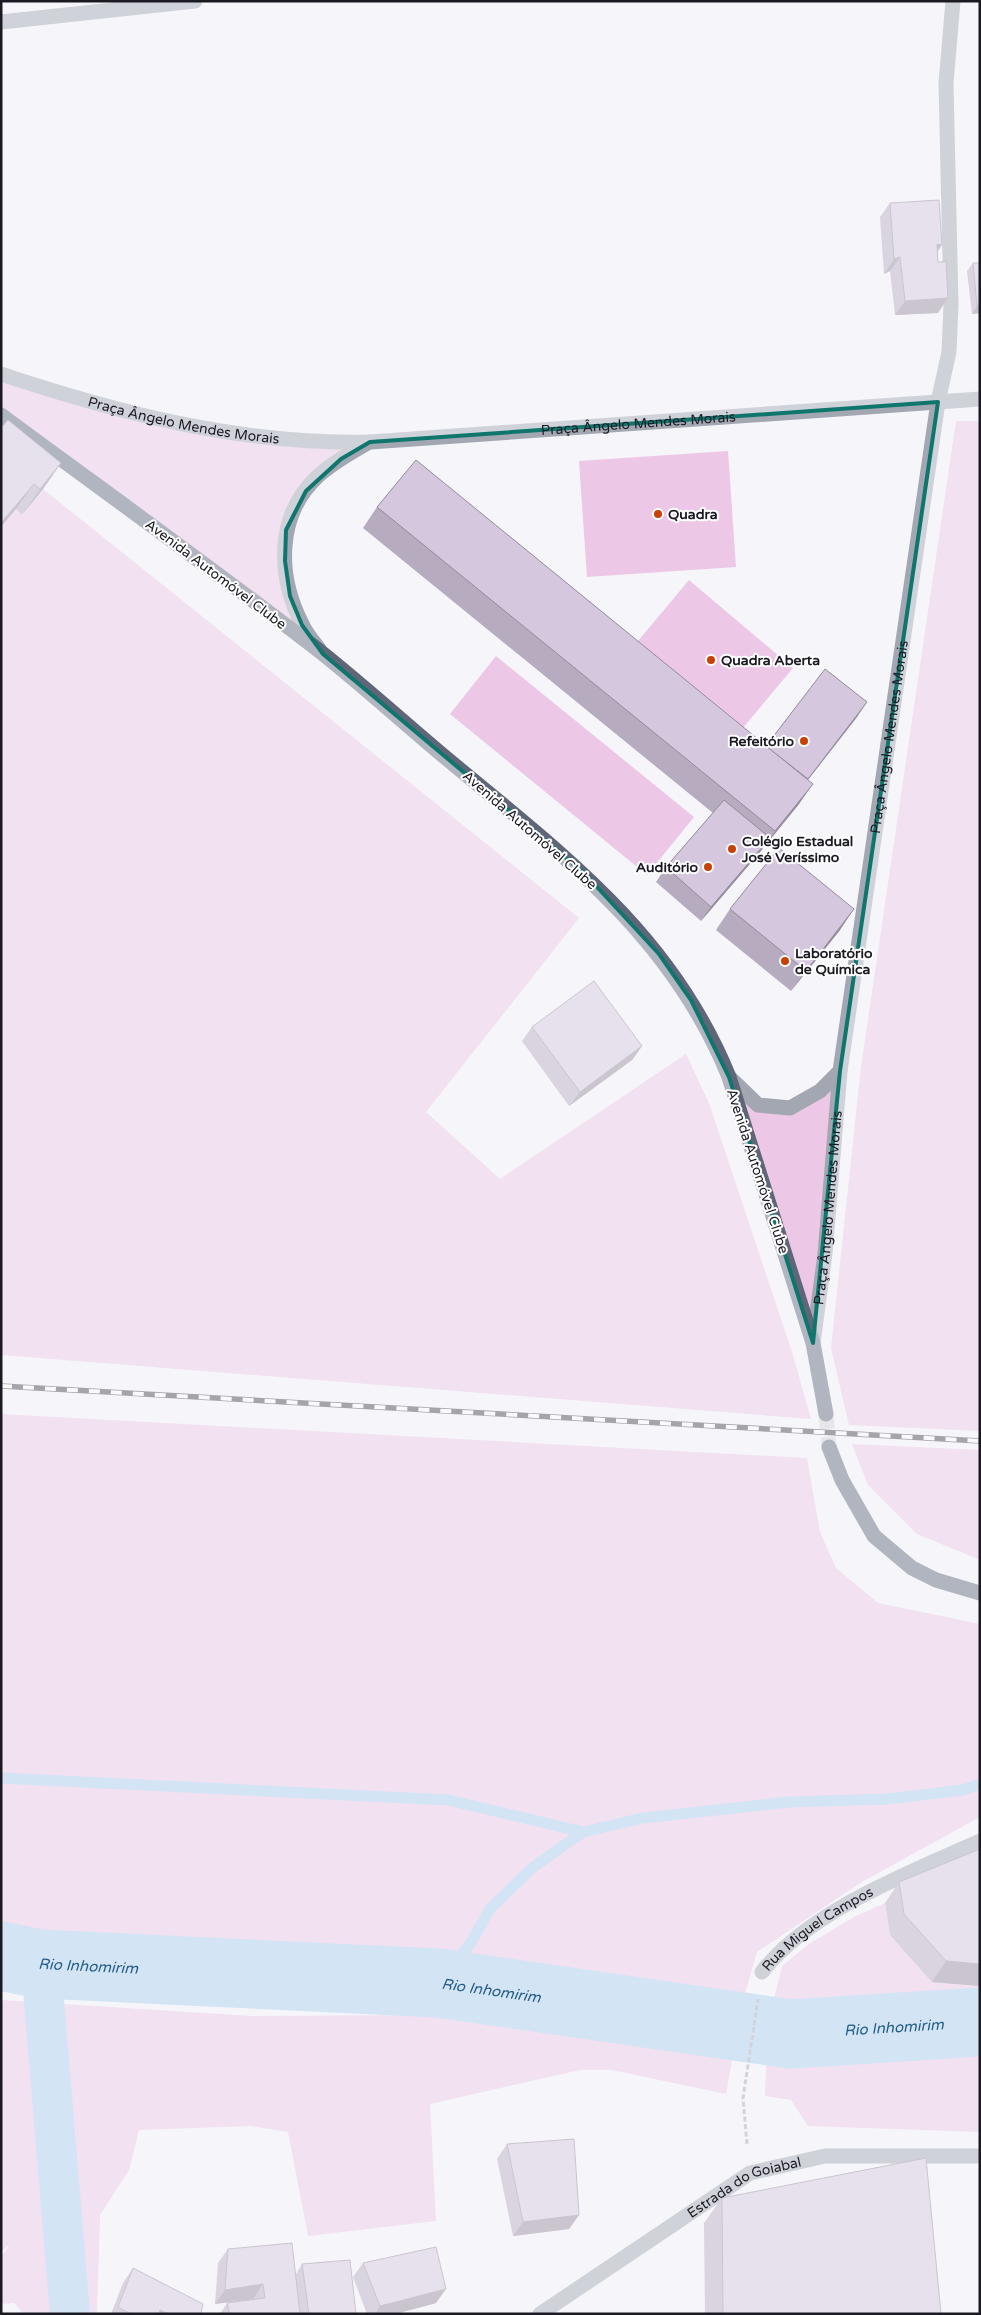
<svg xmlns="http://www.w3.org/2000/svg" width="981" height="2315" font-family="'Varela Round',sans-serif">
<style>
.green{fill:#edc7e6}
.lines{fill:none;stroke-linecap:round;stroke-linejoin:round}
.stream{stroke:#a8cff0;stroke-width:11}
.canal{stroke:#a8cff0;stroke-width:40}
.river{stroke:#a8cff0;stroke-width:69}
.major-tunnel{stroke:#d4d4da;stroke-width:15;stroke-dasharray:15 8;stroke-linecap:butt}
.path{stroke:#aaaab0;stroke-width:3;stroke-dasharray:5 2.5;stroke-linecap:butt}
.minor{stroke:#a2a7b1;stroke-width:15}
.major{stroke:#5e6678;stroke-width:15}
.rail-casing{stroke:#424149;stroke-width:5.5}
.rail{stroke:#fff;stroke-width:4;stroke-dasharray:11;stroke-linecap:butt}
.wall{fill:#b6abbf}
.shaded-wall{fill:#948b9b}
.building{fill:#d4c7de;stroke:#948b9b}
.marked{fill:none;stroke:#0f766e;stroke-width:4;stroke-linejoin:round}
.poi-dot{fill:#c74004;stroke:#fff;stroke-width:2}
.labels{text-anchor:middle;stroke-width:4;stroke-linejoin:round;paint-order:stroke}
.street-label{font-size:14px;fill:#1b1a23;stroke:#fff}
.poi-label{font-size:14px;font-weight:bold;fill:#1b1a23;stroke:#fff;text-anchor:start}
.water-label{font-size:15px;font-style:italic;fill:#225d87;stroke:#fff}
</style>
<rect width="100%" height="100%" fill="#f5f5fa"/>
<g class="green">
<polygon points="1,374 146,416 370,442 341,459 294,511 290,596 323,654 1,415"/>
<polygon points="956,421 980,421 980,1431 849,1425 831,1348 861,1067"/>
<polygon points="728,451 736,567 587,577 579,461"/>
<polygon points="43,489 579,918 426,1112 500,1179 686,1054 709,1103 792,1352 811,1419 1,1355 1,527 16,509 23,515"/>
<polygon points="689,580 793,668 732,741 628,653"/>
<polygon points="496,656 694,817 647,875 450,714"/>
<polygon points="840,1071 813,1343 729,1077 758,1105 790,1108"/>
<polygon points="1,1414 807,1458 820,1532 836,1568 878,1603 980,1624 980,1817 860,1883 757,1952 739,2014 464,1968 45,1949 1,1937"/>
<polygon points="852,1444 980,1450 980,1560 917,1534 868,1485"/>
<polygon points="885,1903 890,1935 980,1986 980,2010 770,2015 782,1966 809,1944 854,1917"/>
<polygon points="1,2000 252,2016 441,2015 602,2027 734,2049 726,2094 612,2070 580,2070 430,2104 436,2221 308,2236 288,2132 251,2126 139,2130 129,2170 100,2215 97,2314 23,2314 14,2303 1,2304 1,2257 10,2245 1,2251"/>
<polygon points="980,2038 980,2132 808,2126 791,2100 765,2096 767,2046 810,2048"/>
</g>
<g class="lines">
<g class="stream">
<polyline points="1,1778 448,1800 583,1832"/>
<polyline points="438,1983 470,1944 490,1909 532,1868 583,1832 643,1818 789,1802 887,1799 963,1790 980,1784"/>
</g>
<polyline class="canal" points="41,1964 70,2314"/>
<path class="river" id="s1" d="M1,1956L41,1964L438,1983L791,2034L980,2022"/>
<polyline class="major-tunnel" points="826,1414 829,1447"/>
<polyline class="path" points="747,2144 743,2098 758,1999"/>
<g class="minor">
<polyline points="1,22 195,1"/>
<path id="s2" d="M1,374C121,414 243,445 370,442L980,399"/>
<path d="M319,649C313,641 306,633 302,624C277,575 276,515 318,476C333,462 352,452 369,442"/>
<polyline points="729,1077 758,1105 790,1108 820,1091 840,1071"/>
<path id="s3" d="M813,1343L825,1254L840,1071L938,402L949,352L951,304L946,83L953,1"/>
<path id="s4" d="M762,1972C809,1911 911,1872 980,1841"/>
<path id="s5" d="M540,2314L750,2173L825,2156H980"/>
</g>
<g class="major">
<path d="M1,415C108,494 217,572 322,653C362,685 401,720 440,753C556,850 670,931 729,1077L813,1343L826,1414"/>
<polyline points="829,1447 842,1480 874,1536 912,1568 936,1580 980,1593"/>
</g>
<defs>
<polyline id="rail" points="1,1386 980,1441"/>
</defs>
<use href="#rail" class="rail-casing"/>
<use href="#rail" class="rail"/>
</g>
<g class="wall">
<polygon points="890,203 938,251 938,313 895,315 890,271 884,274 880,217"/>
<polygon points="973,263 980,313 972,314 967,271"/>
<polygon points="1,428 61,463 43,489 22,515 16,509"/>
<polygon points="377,507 766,746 857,717 808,780 799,804 760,852 701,921 656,882 666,867 713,813 363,528"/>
<polygon points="730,909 840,930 791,991 716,930"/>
<polygon points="532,1027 642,1046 632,1060 569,1106 522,1041"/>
<polygon points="899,1882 980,1986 932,1982 890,1935 885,1903"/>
<polygon points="507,2144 579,2215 569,2229 513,2236 497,2159"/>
<polygon points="722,2198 941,2314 705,2314 704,2223"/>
<polygon points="228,2249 296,2274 302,2264 356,2314 220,2314 227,2303 253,2299 215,2304 218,2263"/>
<polygon points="363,2263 436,2303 395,2314 367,2314 353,2277"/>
<polygon points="133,2268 201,2314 111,2314 123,2283"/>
</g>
<g class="shaded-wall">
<polygon points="937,244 942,245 932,260"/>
<polygon points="900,257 890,271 884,274 894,259"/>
<polygon points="948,298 938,313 895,315 905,301"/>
<polygon points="977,306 980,306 980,313 972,314"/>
<polygon points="61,463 43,489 22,515 40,489"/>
<polygon points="34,484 16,509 1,527 1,523"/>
<polygon points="867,702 857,717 793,799 804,785"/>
<polygon points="813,784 799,804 760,852 701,921 711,907 770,838"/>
<polygon points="854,909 840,930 791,991 806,971"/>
<polygon points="642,1046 632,1060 569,1106 580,1092"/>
<polygon points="946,1961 980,1964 980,1986 932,1982"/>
<polygon points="579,2215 569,2229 513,2236 523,2222"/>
<polygon points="263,2284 253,2299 215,2304 225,2290"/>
<polygon points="446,2289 436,2303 395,2314 375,2314 380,2306"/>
<polygon points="160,2310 169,2314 158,2314"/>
</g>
<g class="building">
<polygon points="939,200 942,245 937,244 938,262 946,262 948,298 905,301 900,257 894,259 890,203"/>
<polygon points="973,263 980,263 980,306 977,306"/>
<polygon points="8,420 61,463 40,489 34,484 1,523 1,428"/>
<polygon points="416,460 813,784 775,831 377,507"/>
<polygon points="825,669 867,702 808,779 766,746"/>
<polygon points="724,800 770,838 711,907 666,867"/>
<polygon points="779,848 854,909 806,971 730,909"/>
<polygon points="594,981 642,1046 580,1092 532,1027"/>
<polygon points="980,1849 980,1964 946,1961 904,1914 899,1882"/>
<polygon points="574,2139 579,2215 523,2222 507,2144"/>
<polygon points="926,2158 941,2314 723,2314 722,2198"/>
<polygon points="292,2243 300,2314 230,2314 227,2303 265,2298 263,2284 225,2290 228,2249"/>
<polygon points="436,2247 446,2289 380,2306 363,2263"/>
<polygon points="350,2260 356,2314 309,2314 302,2264"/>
<polygon points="133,2268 203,2304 201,2314 169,2314 160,2310 159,2314 131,2314 118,2307"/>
</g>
<path d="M0 0H981V2315H0ZM938,402L840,1071L813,1343L729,1077L691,1000L659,954L585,874L323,654L302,625L290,596L285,561L286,530L306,491L341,459L370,442Z" fill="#f5f5fa" fill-opacity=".55" fill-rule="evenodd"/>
<path class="marked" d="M938,402L840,1071L813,1343L729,1077L691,1000L659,954L585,874L323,654L302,625L290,596L285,561L286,530L306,491L341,459L370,442Z"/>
<g class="poi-dot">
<circle cx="658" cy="514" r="5"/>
<circle cx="711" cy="660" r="5"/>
<circle cx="804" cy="741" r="5"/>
<circle cx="732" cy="849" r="5"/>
<circle cx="708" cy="867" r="5"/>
<circle cx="785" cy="961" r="5"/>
</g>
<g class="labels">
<g class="street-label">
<text dy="5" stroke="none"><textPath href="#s2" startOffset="189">Praça Ângelo Mendes Morais</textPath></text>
<text dy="5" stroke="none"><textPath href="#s2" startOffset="646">Praça Ângelo Mendes Morais</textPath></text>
<text transform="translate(216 574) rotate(37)" y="5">Avenida Automóvel Clube</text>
<text dy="5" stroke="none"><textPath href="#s3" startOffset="611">Praça Ângelo Mendes Morais</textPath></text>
<text transform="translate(530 830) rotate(41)" y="5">Avenida Automóvel Clube</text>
<text transform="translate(758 1171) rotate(72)" y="5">Avenida Automóvel Clube</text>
<text dy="5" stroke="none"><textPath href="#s3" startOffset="136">Praça Ângelo Mendes Morais</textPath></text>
<text dy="5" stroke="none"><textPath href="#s4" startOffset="71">Rua Miguel Campos</textPath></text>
<text dy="5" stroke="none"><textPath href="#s5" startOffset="242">Estrada do Goiabal</textPath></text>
</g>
<g class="poi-label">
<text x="668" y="519">Quadra</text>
<text x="721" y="665">Quadra Aberta</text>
<text x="794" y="746" text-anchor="end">Refeitório</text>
<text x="742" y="846">Colégio Estadual<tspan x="742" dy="16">José Veríssimo</tspan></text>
<text x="698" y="872" text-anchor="end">Auditório</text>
<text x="795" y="958">Laboratório<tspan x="795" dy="16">de Química</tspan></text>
</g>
<g class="water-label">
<text dy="5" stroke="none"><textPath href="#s1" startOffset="88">Rio Inhomirim</textPath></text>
<text dy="5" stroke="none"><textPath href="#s1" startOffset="492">Rio Inhomirim</textPath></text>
<text dy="5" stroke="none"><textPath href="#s1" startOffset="898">Rio Inhomirim</textPath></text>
</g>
</g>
<rect width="981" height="2315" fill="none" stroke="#1b1a23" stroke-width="5"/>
</svg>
